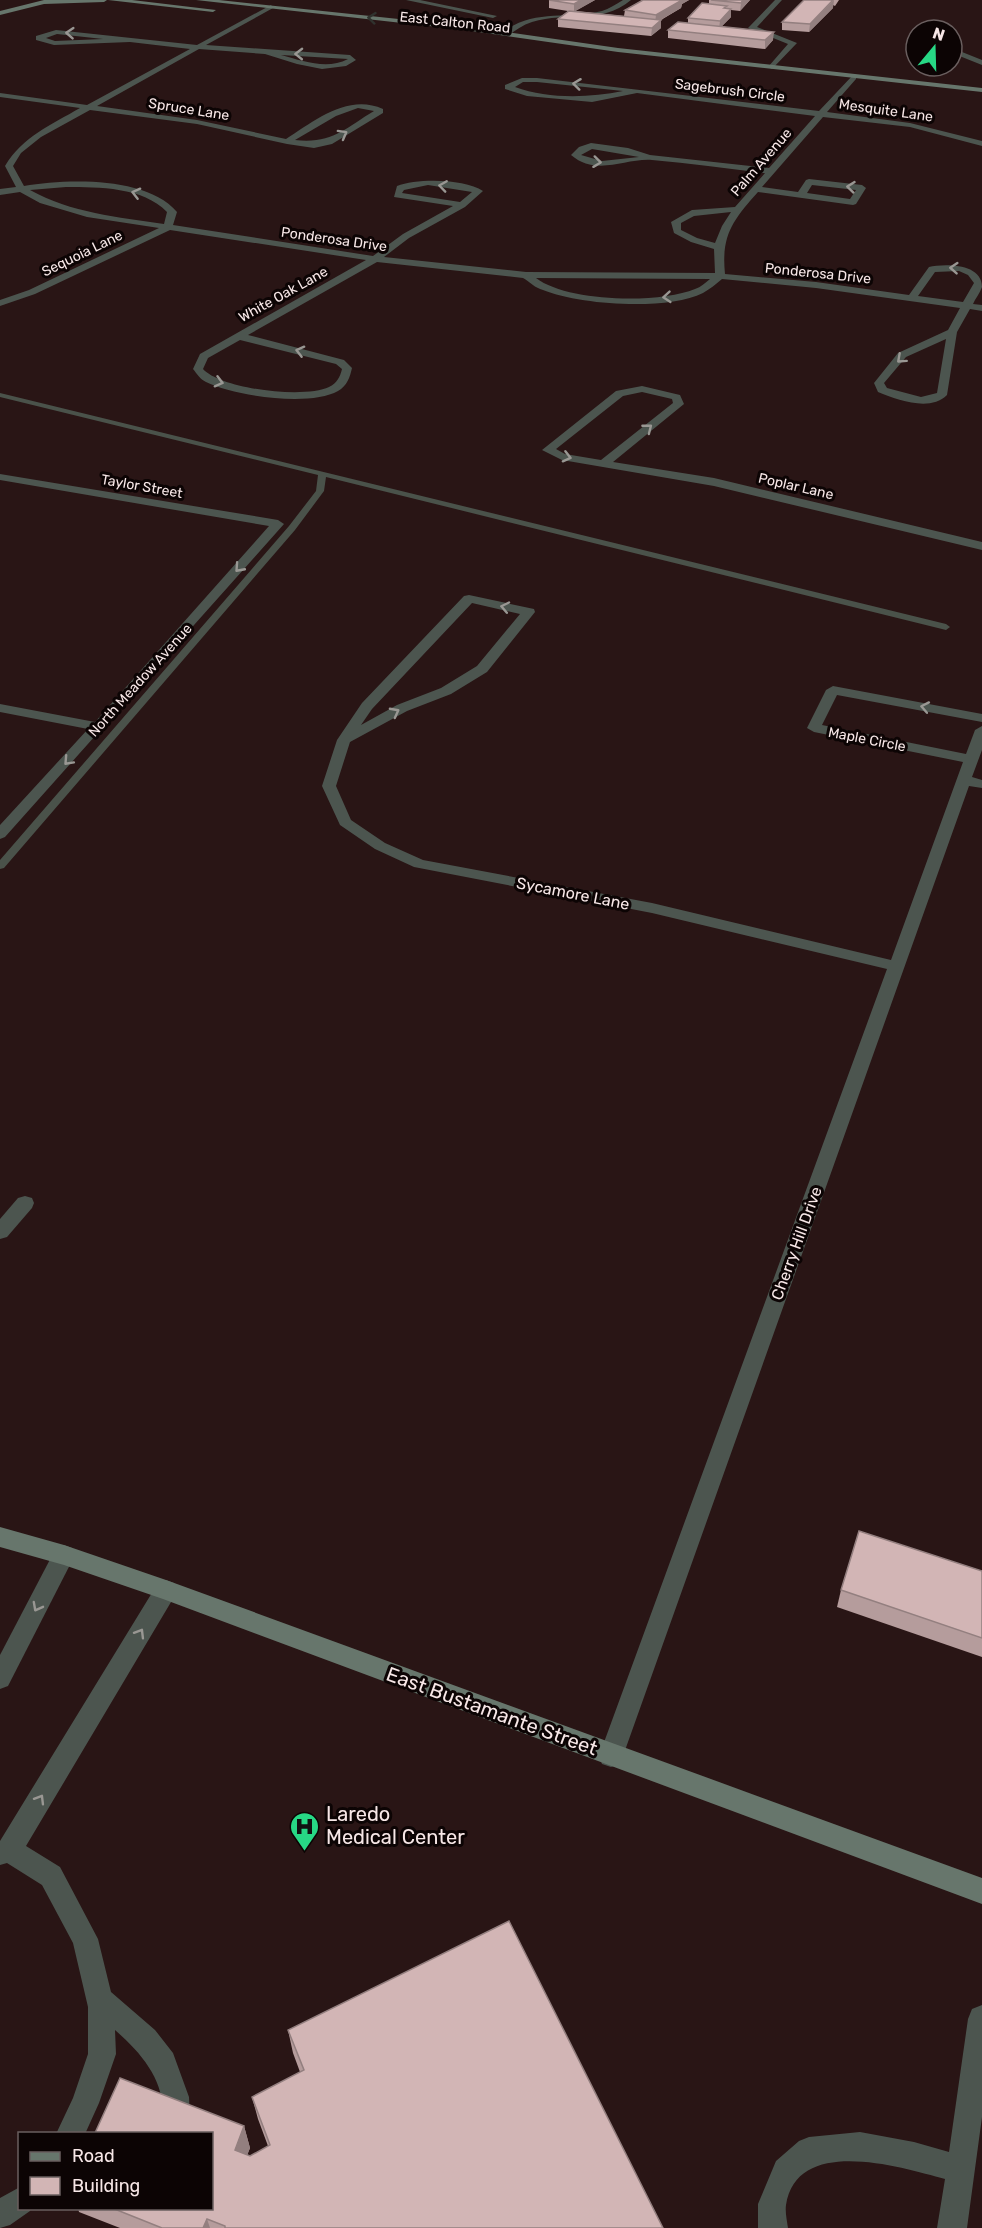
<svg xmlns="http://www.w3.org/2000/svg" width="982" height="2228" font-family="Rubik,sans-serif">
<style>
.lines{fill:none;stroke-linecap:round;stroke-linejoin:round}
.stream{fill:#4a524a;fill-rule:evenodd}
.lane{fill:#4c554f;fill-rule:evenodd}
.street{fill:#4c554f;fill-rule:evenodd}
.secondary{fill:#67766c;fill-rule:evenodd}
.wall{fill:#b59c9c}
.shaded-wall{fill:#937f7f}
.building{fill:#d2b5b5;stroke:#937f7f;stroke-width:1.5}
.oneway{stroke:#30322e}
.oneway2{stroke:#999793}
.labels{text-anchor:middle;stroke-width:6;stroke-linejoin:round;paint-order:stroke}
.far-street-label{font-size:14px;fill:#f7e7e7;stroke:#0c0404}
.street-label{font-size:16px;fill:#f7e7e7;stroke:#0c0404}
.near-street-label{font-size:20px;fill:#f7e7e7;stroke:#0c0404}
.near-poi-label{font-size:20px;fill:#f7e7e7;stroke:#0c0404;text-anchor:start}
</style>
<rect width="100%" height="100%" fill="#291515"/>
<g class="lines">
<polygon class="stream" points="0,393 946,624 950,627 946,630 326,477 324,491 295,530 4,868 0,869 0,860 289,526 316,491 318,475 0,397"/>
<g class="lane">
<polygon points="406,0 420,0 497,16 493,18"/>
<path d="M623,0H631C599,26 568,11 532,22C523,25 515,30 508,36L501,34C531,8 567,20 602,11C609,9 616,4 623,0Z"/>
<polygon points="775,0 782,0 757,27 797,43 772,69 768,67 788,44 748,28"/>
<polygon points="952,48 982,60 982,65 952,53"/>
<polygon points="25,1196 32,1198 34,1203 32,1208 7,1237 0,1239 0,1219 18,1198"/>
<polygon points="64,1545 72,1548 75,1555 8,1686 0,1689 0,1655 56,1548"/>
<path d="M166,1580L174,1583L177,1590L174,1597L26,1846L60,1867L98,1939L111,1992L155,2030L173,2053L189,2097L190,2118L186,2134H158C174,2091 145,2056 115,2030L116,2054L99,2103L85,2134H56L73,2098L88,2054V2007L73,1943L42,1885L7,1863L0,1865V1841L158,1583Z"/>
<path d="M982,2005V2117L967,2228H937L945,2179C901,2167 797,2135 786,2205C785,2212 787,2221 788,2228H758V2204L776,2161L799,2141L809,2137L860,2132L914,2142L949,2152L968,2019L972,2009Z"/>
<polygon points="20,2187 20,2208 31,2208 30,2211 10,2225 0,2228 0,2198"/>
</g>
<g class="street">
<path d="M271,5L273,8L206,45L350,55L356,60L346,66L322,69L297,64L265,54L199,49L97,106L197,120L286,139C314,121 348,93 383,109V113L332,144L314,148L287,144L197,124L90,110L41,137L21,153L13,166L24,186C67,179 146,176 177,212L173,225L373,256L403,234L453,206L394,197L397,186C418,178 465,179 483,191L465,207L409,238L384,257L526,272L715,273L714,249L691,242L674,233L671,222L692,210L735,207L765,173C727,169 690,163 652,160C625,158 597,177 571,155L579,147L591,143L628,148L650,155L769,168L815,116L637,93L592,102L527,96L505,89V85L522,78H537L819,111L853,75H856V79L827,112L910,123L982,141V146L910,127L823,117L762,187L798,192L806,180L809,179L862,185L866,188L856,204L853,205L758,192C733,220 721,235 725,274L816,282L909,295L929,267C942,264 982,262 982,287C980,293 975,299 973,304L982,305V311L970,309L957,332L947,395C930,412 898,400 878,392L874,383L898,353L948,330L960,308L816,288L722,279C716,284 710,289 703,293C667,311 580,305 543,290C535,288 530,282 523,278L377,262L248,335L344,360L352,368C350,377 347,386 338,391C310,407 234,396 206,382C200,379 197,374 193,369L200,354L366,260L170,230L35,294L0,306V300L29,290L159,228L87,217L40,203L20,192L0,195V189L16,187L5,166C23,136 51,125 80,108L0,97V93L87,105L190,49L130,42L54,45L36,40V36L56,30L197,45ZM57,34L103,39L55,41L46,38ZM281,55L348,59C327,70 303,61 281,55ZM523,82H537L623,91C588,98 548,99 515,87ZM358,108L374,111C344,129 332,144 295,140L336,116ZM592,149L639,157L602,161L581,155ZM428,185L472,192L460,202L402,193L404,190ZM812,185L856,190L850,199L807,193ZM66,187C99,187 143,187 167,212L164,224C118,217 71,213 30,190ZM731,212L722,226L715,243L697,238L681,230V223L694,216ZM959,271L968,275L974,283L963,302L918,296L935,272ZM536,278L710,279C705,283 701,287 695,289C659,304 567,302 536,278ZM946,339L937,393L921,397L887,388L884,383L906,357ZM240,340L336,364L342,369C340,377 337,383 329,387C304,399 221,389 203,369L208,358Z"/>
<path d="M642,386L680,395L684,404L613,462L714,478L982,542V550L714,486L562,460L542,450L616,391ZM642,392L672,399L673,403L601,460L565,454L556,449L623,396Z"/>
<polygon points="0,474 278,520 284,524 5,837 0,839 0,825 88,729 0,712 0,704 95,722 269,526 0,480"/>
<path d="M469,595L534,609L535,612L487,672L451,694L407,711L350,742L336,786L351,820L385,843L423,860L652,903L891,960L963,762L814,732L807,728L826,690L833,686L982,714V722L837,695L822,725L966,754L975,730L982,726V750L972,777L982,780V788L969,786L623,1756L620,1764L611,1767L602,1764L599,1756L887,969L652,913L414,867L375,849L340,825L322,786L337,740L362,703L464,596ZM472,603L520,614L477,666L441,688L397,705L361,725L372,709Z"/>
</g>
<g class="secondary">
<polygon points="44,0 107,0 104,2 44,4 0,15 0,11"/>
<polygon points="108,0 132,0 216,10 213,12"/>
<polygon points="196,0 219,0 465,26 618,48 982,88 982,92 618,52 465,30"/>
<polygon points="0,1527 64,1545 166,1580 982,1878 982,1904 163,1599 64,1565 0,1547"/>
</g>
</g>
<g class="wall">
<polygon points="549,0 595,0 575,11 624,16 625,10 643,0 689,0 682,4 681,8 661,20 661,28 651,36 558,27 558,19 568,11 549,8"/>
<polygon points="709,0 750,0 740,11 731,10 731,17 722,26 773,40 765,49 668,38 668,30 688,23 688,18 709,4"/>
<polygon points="804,0 839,0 835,6 833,5 833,8 809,32 782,30 782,22"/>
<polygon points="982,1571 982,1657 837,1607 841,1590"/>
<polygon points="288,2030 663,2228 120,2228 79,2212 78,2208 212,2208 244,2126 250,2148 247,2155 250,2156 268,2146 258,2119 252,2097 300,2072 293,2053"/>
</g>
<g class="shaded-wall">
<polygon points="581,0 595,0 574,12 574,4"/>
<polygon points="679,0 689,0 682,4 681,8 655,23 656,15"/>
<polygon points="743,0 750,0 740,11 741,3"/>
<polygon points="834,0 833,8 809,32 810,24"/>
<polygon points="731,9 731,17 719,29 720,21"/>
<polygon points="661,20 661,28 651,36 652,28"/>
<polygon points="774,32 773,40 765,49 765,40"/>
<polygon points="244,2126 250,2148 241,2171 235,2150"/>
<polygon points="207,2219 210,2228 203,2228"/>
</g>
<g class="building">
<polygon points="549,0 581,0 574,4"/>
<polygon points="643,0 682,0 656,15 625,10"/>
<polygon points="711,0 743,0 741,3"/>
<polygon points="804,0 833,0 810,24 782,22"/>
<polygon points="702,3 727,6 724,8 731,9 720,21 688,18"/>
<polygon points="569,11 661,20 652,28 558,19"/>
<polygon points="678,22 774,32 765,40 668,30"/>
<polygon points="859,1531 982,1571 982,1638 841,1590"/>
<polygon points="509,1921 663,2228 225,2228 225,2226 207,2219 203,2228 162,2228 112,2208 212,2208 212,2133 95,2133 120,2078 244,2126 235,2150 250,2156 270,2145 252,2097 304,2070 288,2030"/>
</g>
<defs><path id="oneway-chevron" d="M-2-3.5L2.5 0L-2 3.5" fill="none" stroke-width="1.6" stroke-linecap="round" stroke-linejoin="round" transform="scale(1.5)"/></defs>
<use class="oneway" href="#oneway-chevron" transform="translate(372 18) rotate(-174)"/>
<g class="oneway2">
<use href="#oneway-chevron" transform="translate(70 33) rotate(-176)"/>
<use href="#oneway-chevron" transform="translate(299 54) rotate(-179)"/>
<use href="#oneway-chevron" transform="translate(577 84) rotate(-173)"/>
<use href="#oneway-chevron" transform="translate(343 134) rotate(-29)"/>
<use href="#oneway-chevron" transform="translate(597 162) rotate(7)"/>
<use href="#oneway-chevron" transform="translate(443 186) rotate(-172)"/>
<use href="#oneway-chevron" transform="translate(851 187) rotate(-174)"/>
<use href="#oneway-chevron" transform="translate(136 193) rotate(-166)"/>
<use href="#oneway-chevron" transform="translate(954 268) rotate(-176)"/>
<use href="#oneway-chevron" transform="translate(667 297) rotate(175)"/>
<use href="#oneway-chevron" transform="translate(300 351) rotate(-166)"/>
<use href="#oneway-chevron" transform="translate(901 359) rotate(138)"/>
<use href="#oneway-chevron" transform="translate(219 382) rotate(15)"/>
<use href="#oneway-chevron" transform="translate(648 428) rotate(-38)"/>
<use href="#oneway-chevron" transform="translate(567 457) rotate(14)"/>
<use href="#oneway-chevron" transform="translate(239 568) rotate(132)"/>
<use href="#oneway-chevron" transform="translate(505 607) rotate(-168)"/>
<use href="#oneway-chevron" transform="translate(925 707) rotate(-169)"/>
<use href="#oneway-chevron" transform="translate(395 712) rotate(-28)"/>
<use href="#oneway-chevron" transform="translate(68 761) rotate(133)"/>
<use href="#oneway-chevron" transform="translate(37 1607) rotate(118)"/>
<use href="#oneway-chevron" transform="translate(140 1633) rotate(-59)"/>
<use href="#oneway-chevron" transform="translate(40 1799) rotate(-59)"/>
</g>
<defs>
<symbol id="hospital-pin" viewBox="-11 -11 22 30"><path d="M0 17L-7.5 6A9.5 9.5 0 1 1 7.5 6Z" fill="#27d885" stroke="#0c0404"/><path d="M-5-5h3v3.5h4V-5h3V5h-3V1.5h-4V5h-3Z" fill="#111"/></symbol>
</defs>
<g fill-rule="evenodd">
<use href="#hospital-pin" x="288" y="1810" width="33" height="45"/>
</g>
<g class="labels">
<g class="far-street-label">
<text transform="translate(455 22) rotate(6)" y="5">East Calton Road</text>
<text transform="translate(730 90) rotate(7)" y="5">Sagebrush Circle</text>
<text transform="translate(189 109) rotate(9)" y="5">Spruce Lane</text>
<text transform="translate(886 110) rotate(8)" y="5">Mesquite Lane</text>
<text transform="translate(761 162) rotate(-49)" y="5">Palm Avenue</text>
<text transform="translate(334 239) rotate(8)" y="5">Ponderosa Drive</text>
<text transform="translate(82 253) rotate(-26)" y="5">Sequoia Lane</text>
<text transform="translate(818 273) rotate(6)" y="5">Ponderosa Drive</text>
<text transform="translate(283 294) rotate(-29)" y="5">White Oak Lane</text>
<text transform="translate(142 486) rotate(10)" y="5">Taylor Street</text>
<text transform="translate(796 486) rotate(13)" y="5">Poplar Lane</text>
<text transform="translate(140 680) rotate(-48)" y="5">North Meadow Avenue</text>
<text transform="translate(867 739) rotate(11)" y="5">Maple Circle</text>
</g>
<g class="street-label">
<text transform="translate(573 893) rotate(11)" y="6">Sycamore Lane</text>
<text transform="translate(796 1243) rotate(-70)" y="6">Cherry Hill Drive</text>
</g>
<g class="near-street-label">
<text transform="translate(492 1711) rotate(20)" y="7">East Bustamante Street</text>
</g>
<g class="near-poi-label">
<text x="326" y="1821">Laredo<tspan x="326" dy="23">Medical Center</tspan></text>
</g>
</g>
<rect x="18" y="2132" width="195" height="78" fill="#0c0404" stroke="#6a5f5f" stroke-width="1.5"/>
<rect x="30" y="2152" width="30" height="9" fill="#67766c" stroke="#6a5f5f" stroke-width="1.5"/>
<text x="72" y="2162" font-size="18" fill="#f7e7e7">Road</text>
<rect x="30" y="2177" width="30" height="18" fill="#d2b5b5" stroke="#6a5f5f" stroke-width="1.5"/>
<text x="72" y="2192" font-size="18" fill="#f7e7e7">Building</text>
<g transform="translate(934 48) rotate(19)"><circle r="28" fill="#0c0404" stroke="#6a5f5f" stroke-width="1.5"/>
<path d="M0-4.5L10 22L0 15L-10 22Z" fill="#27d885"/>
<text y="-9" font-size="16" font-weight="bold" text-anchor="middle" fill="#f7e7e7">N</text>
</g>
</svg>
